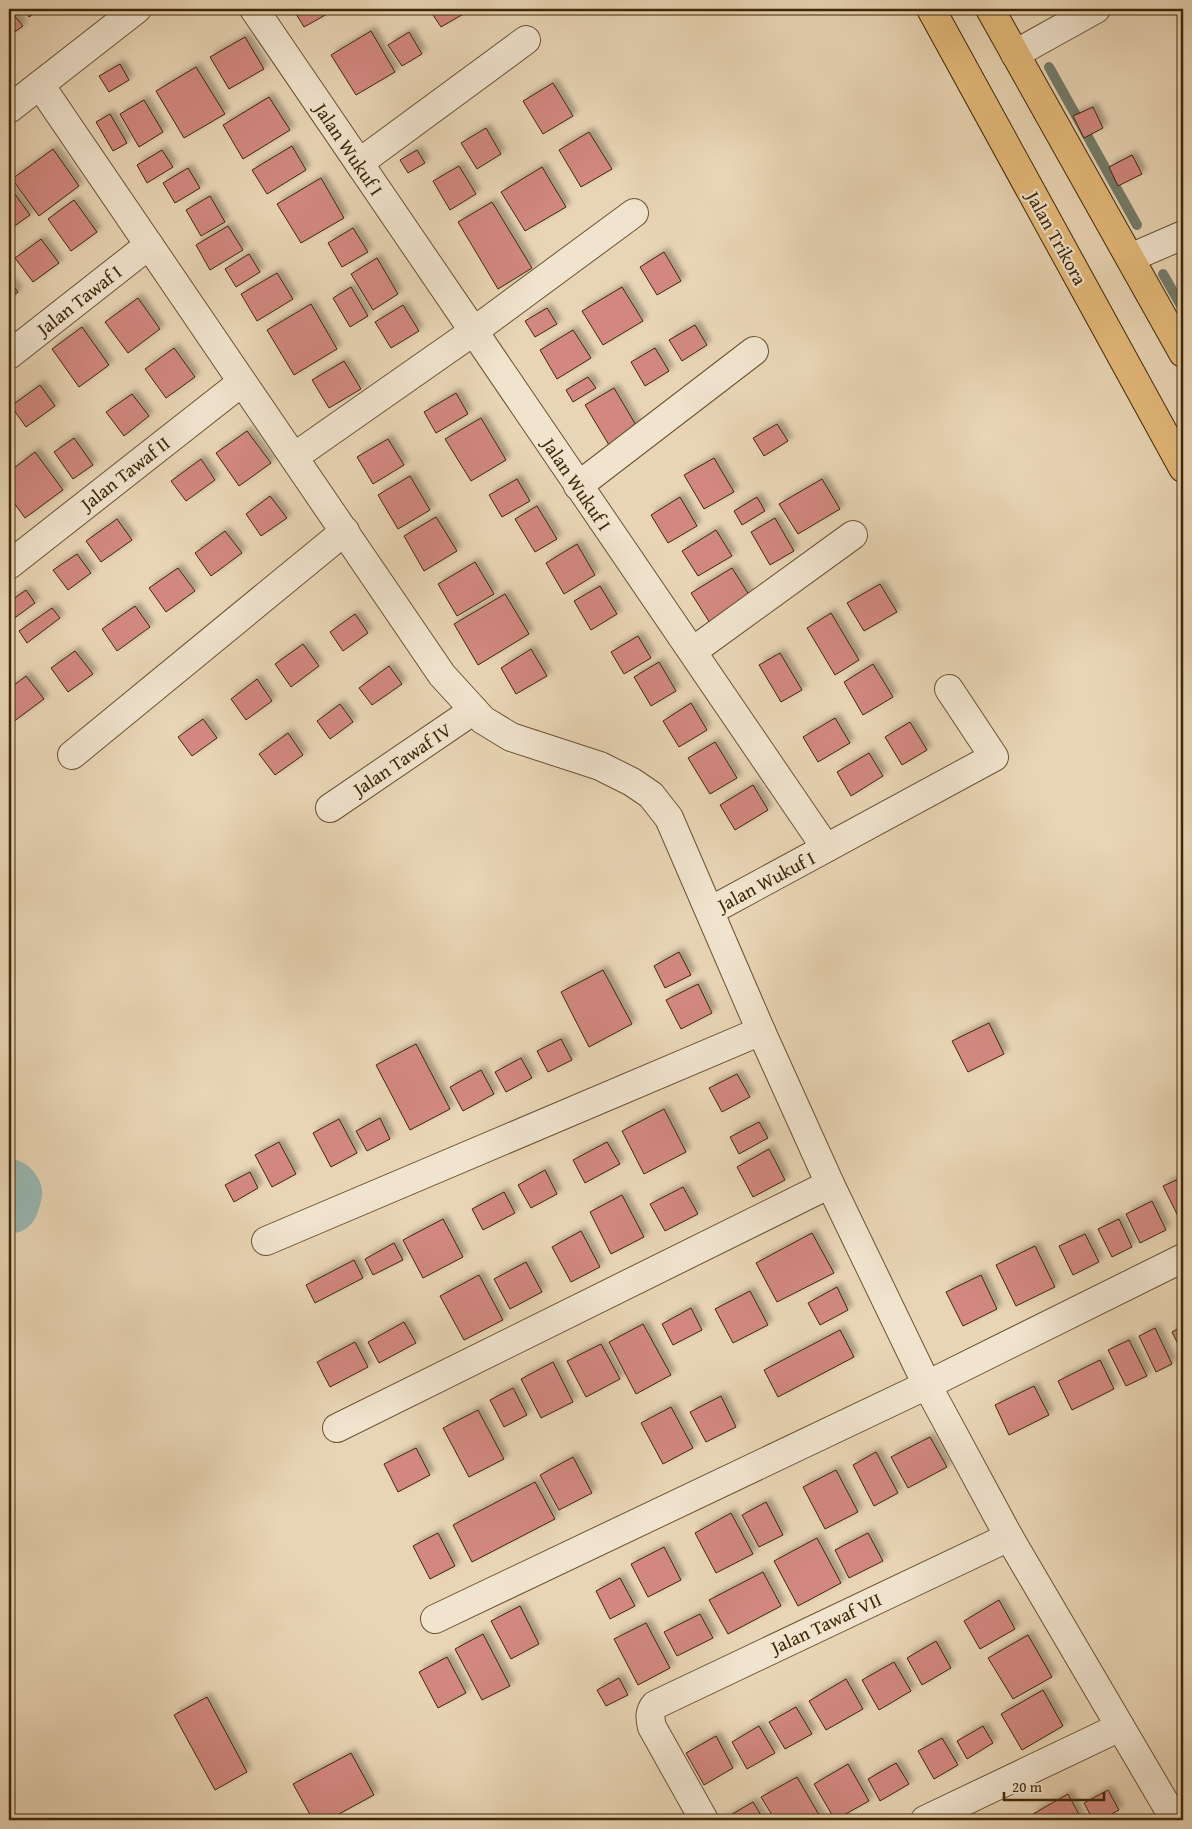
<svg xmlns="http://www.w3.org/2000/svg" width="1192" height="1829" font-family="'Gentium Book Plus',serif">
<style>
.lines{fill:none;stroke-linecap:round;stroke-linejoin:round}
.stream{stroke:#747e6d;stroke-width:10}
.river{stroke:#98b8b2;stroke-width:60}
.building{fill:#d28880;stroke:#3e2806;filter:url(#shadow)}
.minor-casing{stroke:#695332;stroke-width:30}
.major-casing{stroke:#3e2806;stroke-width:30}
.minor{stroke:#f1e4cf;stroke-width:28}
.major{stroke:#e4ba7a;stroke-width:28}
.labels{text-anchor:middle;stroke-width:4.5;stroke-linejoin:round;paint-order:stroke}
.street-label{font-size:19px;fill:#3e2806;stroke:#f1e4cf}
</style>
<defs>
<filter id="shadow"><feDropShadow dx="4.5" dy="-4.5" stdDeviation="2.5" flood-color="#0004"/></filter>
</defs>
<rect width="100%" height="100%" fill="#e9d5b5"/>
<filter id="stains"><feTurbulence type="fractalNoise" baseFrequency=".004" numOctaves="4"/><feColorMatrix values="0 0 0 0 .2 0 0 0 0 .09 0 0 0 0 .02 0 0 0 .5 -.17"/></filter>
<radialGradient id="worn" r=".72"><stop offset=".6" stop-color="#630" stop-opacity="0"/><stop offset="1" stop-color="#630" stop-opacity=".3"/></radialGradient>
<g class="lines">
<g class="stream">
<polyline points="1049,67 1137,225"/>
<polyline points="1163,274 1183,309"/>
</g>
<polyline class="river" points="9,1189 12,1193 9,1204"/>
</g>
<g class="building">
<polygon points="9,9 23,26 9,36"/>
<polygon points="23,9 41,9 29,17"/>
<polygon points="293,9 336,9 304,27"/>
<polygon points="429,9 472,9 441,27"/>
<polygon points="371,31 395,72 356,95 331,55"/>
<polygon points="409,32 422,54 402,66 388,45"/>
<polygon points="245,37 264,69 229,89 210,57"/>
<polygon points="120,64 129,80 109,92 99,76"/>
<polygon points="196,67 225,114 184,138 156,91"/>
<polygon points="553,83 573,116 543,134 523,101"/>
<polygon points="269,97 290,130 243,159 223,125"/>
<polygon points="144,100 163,132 139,147 120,114"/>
<polygon points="1093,107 1103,128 1084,138 1073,116"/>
<polygon points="110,114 127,143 113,151 96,122"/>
<polygon points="486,128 501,154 477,169 461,143"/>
<polygon points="589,132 612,169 581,187 559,150"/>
<polygon points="292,146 306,170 267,194 252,170"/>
<polygon points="53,149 79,186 39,216 12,179"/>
<polygon points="162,150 173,167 147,183 137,165"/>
<polygon points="417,150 425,163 408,173 400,160"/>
<polygon points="1132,155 1142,174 1118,186 1109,167"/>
<polygon points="459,166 476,194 450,210 433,181"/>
<polygon points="542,167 566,207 525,231 501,192"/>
<polygon points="188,168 200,188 175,203 163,183"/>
<polygon points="321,178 344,218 301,243 277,204"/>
<polygon points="9,186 30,215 9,230"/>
<polygon points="210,196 225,222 201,236 186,210"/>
<polygon points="74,200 97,232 71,251 48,219"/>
<polygon points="492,202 532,268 498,289 458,222"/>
<polygon points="228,226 243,250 210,270 196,245"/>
<polygon points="353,228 368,252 342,267 328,243"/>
<polygon points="41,239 59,263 33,282 15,258"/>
<polygon points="664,252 681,281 657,295 640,267"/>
<polygon points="249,254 260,272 236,287 225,269"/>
<polygon points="377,258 398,294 373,310 351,274"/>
<polygon points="277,273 293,299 257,321 241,294"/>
<polygon points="9,280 18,292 9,299"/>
<polygon points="351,287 368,316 350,327 333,298"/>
<polygon points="622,287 643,321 603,345 582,311"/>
<polygon points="138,298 160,329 128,353 105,322"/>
<polygon points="311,304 337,349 294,375 267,330"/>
<polygon points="403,305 419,331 391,348 375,322"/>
<polygon points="547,308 557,324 535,337 525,321"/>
<polygon points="695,325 707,345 682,361 669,340"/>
<polygon points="82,327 109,365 79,387 52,349"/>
<polygon points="573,330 591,358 557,379 540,350"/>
<polygon points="174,348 195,377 166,398 145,369"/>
<polygon points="655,348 669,371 645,386 631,362"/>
<polygon points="344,361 361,389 329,408 312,380"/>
<polygon points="588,377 596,388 573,402 566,390"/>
<polygon points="40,385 55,406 26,427 11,406"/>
<polygon points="614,388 640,432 612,450 585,405"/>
<polygon points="456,393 468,414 436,433 424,412"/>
<polygon points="132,394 149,416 124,436 106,412"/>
<polygon points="481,418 506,460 471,481 445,439"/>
<polygon points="777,424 788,441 764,456 753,438"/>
<polygon points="247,431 271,463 239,486 216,453"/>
<polygon points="74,438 93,465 73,479 54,452"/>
<polygon points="388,439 404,465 373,484 357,457"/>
<polygon points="35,452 63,490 25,518 9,496 9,472"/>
<polygon points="714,458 734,492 704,509 684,475"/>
<polygon points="201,459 215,480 186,501 171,481"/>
<polygon points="410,476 430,510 398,529 378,495"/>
<polygon points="517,479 530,501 502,517 489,495"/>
<polygon points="822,479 840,509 798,534 779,504"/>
<polygon points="270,496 287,518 261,536 246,514"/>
<polygon points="680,497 697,526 668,543 651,515"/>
<polygon points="757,497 765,511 742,525 734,511"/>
<polygon points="537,506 557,539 535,552 515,519"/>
<polygon points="436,517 457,551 424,571 404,536"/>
<polygon points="775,518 794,551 770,565 751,532"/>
<polygon points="117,519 132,540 101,562 86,541"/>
<polygon points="716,530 732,556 698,576 682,551"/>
<polygon points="225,531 242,553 211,576 195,553"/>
<polygon points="577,544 595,575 564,594 546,563"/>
<polygon points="77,554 91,573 68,590 53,570"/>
<polygon points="475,562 494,594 457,616 438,584"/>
<polygon points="178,568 195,591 166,612 149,588"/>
<polygon points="732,568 751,598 710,623 691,593"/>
<polygon points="880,584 897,612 864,631 847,603"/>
<polygon points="600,586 617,614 591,630 574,601"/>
<polygon points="26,590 35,603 9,622 9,602"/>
<polygon points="505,594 529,634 478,665 454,624"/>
<polygon points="135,606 150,627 117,651 102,629"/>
<polygon points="52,608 60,618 27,643 19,631"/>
<polygon points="831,613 859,660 835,675 807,628"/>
<polygon points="355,614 368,633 343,651 330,632"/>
<polygon points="638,636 651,658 624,674 611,652"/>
<polygon points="303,644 319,666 291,687 275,664"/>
<polygon points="531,649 547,676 516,694 501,668"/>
<polygon points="75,651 93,674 68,692 51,668"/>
<polygon points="780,653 802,690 781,702 759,665"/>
<polygon points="659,662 676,691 651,706 634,677"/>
<polygon points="873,664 893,697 863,715 844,682"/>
<polygon points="389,666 402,684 372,705 359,688"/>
<polygon points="26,676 44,699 13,722 9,715 9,689"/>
<polygon points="257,679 272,701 246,720 231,699"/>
<polygon points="691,703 707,730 679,747 663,721"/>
<polygon points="340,704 353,722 330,739 317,721"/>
<polygon points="835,718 850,743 818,762 803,737"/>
<polygon points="203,719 217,738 192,756 178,737"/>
<polygon points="910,722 927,750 902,765 885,737"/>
<polygon points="288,733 303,755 275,775 259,754"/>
<polygon points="715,742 737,778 710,794 688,758"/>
<polygon points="869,753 883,776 851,796 837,772"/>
<polygon points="753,785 768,810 735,830 720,805"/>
<polygon points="679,952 691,975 665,988 654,966"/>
<polygon points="603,970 632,1024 589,1047 561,992"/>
<polygon points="698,984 712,1013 681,1029 666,1000"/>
<polygon points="989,1023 1004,1054 968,1072 952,1041"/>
<polygon points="561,1039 572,1060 548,1072 537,1051"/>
<polygon points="416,1044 450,1109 410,1130 376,1065"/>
<polygon points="521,1058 532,1078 506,1092 495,1072"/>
<polygon points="481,1070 494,1094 463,1111 450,1087"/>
<polygon points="737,1074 750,1097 722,1112 709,1088"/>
<polygon points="664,1109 686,1152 644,1174 622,1131"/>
<polygon points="380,1118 390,1139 367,1151 356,1131"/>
<polygon points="339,1119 357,1153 331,1167 313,1133"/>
<polygon points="759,1122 768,1138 739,1154 730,1137"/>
<polygon points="279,1142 296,1174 272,1187 255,1155"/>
<polygon points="607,1142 620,1164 585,1183 573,1160"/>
<polygon points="769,1149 785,1180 753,1197 737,1167"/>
<polygon points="545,1170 557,1194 531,1208 518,1185"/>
<polygon points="250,1172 258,1188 234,1202 225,1185"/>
<polygon points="1183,1177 1183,1221 1181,1222 1163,1186"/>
<polygon points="683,1187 698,1214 665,1231 650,1204"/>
<polygon points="504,1192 515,1213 483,1230 472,1209"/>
<polygon points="622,1195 644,1237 611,1254 590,1212"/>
<polygon points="1152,1201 1166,1230 1140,1243 1126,1214"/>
<polygon points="443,1219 463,1257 423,1278 403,1240"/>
<polygon points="1119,1219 1132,1247 1112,1257 1098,1229"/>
<polygon points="581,1231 600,1267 571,1282 552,1247"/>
<polygon points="812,1233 834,1273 777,1302 756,1263"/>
<polygon points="1085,1234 1099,1262 1073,1275 1059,1246"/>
<polygon points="394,1243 403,1260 373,1275 365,1259"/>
<polygon points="1035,1246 1055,1287 1016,1306 996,1265"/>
<polygon points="354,1260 363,1278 315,1303 306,1285"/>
<polygon points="526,1262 542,1292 510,1309 494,1279"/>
<polygon points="479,1275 503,1320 464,1340 440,1296"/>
<polygon points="981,1275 997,1309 963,1326 946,1292"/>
<polygon points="837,1287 848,1310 820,1325 808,1303"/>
<polygon points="750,1291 768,1325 733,1343 715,1309"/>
<polygon points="691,1308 702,1330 673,1345 662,1324"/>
<polygon points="404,1322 416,1343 379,1363 368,1342"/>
<polygon points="643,1324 671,1375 636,1394 609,1342"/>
<polygon points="1183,1326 1183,1354 1172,1332"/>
<polygon points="1155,1328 1172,1364 1156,1372 1139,1336"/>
<polygon points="840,1330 854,1357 778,1397 764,1370"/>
<polygon points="1129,1340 1147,1376 1126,1386 1108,1350"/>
<polygon points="355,1342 368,1367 330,1387 317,1362"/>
<polygon points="601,1344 620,1379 586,1397 567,1361"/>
<polygon points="1100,1360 1114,1389 1072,1410 1058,1381"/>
<polygon points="553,1362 573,1402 541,1418 521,1379"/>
<polygon points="1034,1386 1049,1415 1009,1435 995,1405"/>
<polygon points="513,1388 527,1415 504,1427 490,1400"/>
<polygon points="721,1396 736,1427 706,1442 690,1412"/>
<polygon points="671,1407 693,1448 663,1464 641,1423"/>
<polygon points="478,1410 504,1459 469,1477 443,1428"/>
<polygon points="930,1437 947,1467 908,1488 891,1457"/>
<polygon points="416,1448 430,1475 398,1492 384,1464"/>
<polygon points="876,1452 898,1493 874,1506 853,1465"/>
<polygon points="573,1457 592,1493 559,1510 540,1475"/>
<polygon points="836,1470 858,1512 825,1529 803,1487"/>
<polygon points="535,1482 555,1519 472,1562 453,1525"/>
<polygon points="766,1502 783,1535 759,1547 742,1515"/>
<polygon points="731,1513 753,1554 716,1573 695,1533"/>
<polygon points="438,1533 455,1566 430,1579 413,1546"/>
<polygon points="868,1533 883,1561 849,1578 835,1550"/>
<polygon points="817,1538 841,1583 798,1606 774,1561"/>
<polygon points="664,1547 681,1580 648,1597 631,1564"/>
<polygon points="763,1572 781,1606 728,1634 709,1600"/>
<polygon points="620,1578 635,1606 610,1619 596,1591"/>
<polygon points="999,1600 1015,1629 980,1649 964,1621"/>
<polygon points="520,1606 539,1644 511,1659 491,1621"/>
<polygon points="700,1614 713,1638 677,1656 664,1632"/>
<polygon points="646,1623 670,1668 638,1685 614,1639"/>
<polygon points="483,1634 510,1686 482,1700 455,1649"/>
<polygon points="1028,1635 1052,1677 1013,1699 988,1658"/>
<polygon points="936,1641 951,1668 922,1685 907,1658"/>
<polygon points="447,1657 466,1693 438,1708 419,1672"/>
<polygon points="894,1662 911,1691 879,1710 862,1680"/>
<polygon points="619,1678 628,1695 606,1706 597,1690"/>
<polygon points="846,1679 863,1709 826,1730 809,1701"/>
<polygon points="1043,1690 1063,1726 1022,1750 1001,1714"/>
<polygon points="207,1697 247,1772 215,1790 174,1715"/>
<polygon points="796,1707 812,1734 785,1749 769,1722"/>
<polygon points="759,1726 775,1753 747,1769 732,1742"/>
<polygon points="983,1726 993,1743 967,1759 957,1741"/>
<polygon points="716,1736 733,1768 704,1785 686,1753"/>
<polygon points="942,1738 958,1765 934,1779 918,1751"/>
<polygon points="351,1753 374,1795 328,1820 313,1820 293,1784"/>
<polygon points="896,1763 909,1784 880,1801 868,1779"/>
<polygon points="848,1764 869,1801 835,1820 814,1784"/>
<polygon points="797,1777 822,1820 775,1820 761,1797"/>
<polygon points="1108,1790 1119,1810 1101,1820 1093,1820 1084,1803"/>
<polygon points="1068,1794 1082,1820 1036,1820 1033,1814"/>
<polygon points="753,1802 764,1820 722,1820"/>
</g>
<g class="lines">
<defs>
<g id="minor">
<polyline points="254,9 826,848"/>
<polyline points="1015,54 1096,9"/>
<polyline points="40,85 442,675 483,720 511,737 600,766 632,782 651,795 669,818 761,1031 830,1184 927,1385 1009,1537 1175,1820"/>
<polyline points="9,109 137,9"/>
<polyline points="359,163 526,40"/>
<polyline points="1130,258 1183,235"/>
<polyline points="9,355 149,245"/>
<polyline points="294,457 474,331 634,213"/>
<polyline points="578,486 754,351"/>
<polyline points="9,565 242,382"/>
<polyline points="693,651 853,535"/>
<polyline points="72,755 345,531"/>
<polyline points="330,808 474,710"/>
<polyline points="710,911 994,757 949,689"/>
<polyline points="266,1241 761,1031"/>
<polyline points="337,1428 830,1184"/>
<polyline points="435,1619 927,1385 1183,1258"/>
<path d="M704,1820L652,1727C650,1718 649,1712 655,1705L1009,1537"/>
<polyline points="925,1820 1120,1727"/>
</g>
<g id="major">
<polyline points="931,9 1183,468"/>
<polyline points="990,9 1183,353"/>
</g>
</defs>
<use href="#minor" class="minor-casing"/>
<use href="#major" class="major-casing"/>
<use href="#minor" class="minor"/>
<use href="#major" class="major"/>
</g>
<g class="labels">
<g class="street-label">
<text transform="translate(349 149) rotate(56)" y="7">Jalan Wukuf I</text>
<text transform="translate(1057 238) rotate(61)" y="7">Jalan Trikora</text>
<text transform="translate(79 300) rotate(-38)" y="7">Jalan Tawaf I</text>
<text transform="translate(125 473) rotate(-38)" y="7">Jalan Tawaf II</text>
<text transform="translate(577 484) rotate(56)" y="7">Jalan Wukuf I</text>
<text transform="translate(402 759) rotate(-34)" y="7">Jalan Tawaf IV</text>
<text transform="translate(766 881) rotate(-28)" y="7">Jalan Wukuf I</text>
<text transform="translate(826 1623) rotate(-25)" y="7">Jalan Tawaf VII</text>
</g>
</g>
<rect width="1192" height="1829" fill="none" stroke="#e9d5b5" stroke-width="30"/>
<rect x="10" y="10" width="1172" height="1809" fill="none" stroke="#3e2806" stroke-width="2.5"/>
<rect x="15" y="15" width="1162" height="1799" fill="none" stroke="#3e2806"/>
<path d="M1004 1792v8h100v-8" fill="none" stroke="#3e2806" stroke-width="2.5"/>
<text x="1012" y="1792" font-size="15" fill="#3e2806" stroke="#f1e4cf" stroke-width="4" paint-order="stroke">20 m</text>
<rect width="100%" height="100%" filter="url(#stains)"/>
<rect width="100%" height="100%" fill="url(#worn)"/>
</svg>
